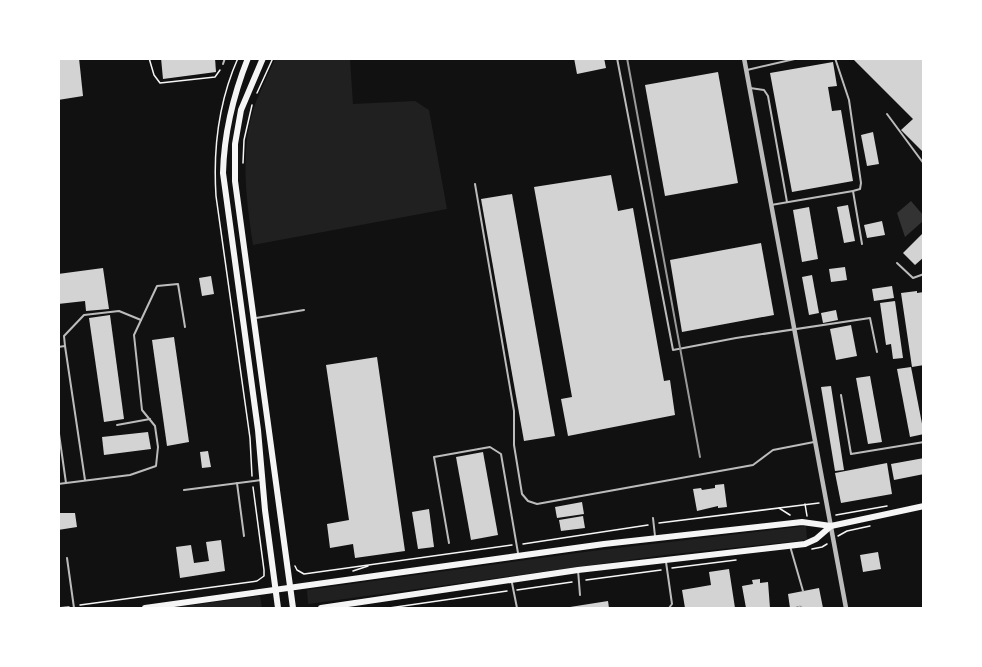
<svg xmlns="http://www.w3.org/2000/svg" width="982" height="667" font-family="Karla,sans-serif">
<style>
.green{fill:#202020}
.water{fill:#333}
.building{fill:#d3d3d3}
.lines{fill:none;stroke-linecap:round;stroke-linejoin:round}
.path{stroke:#f5f5f5;stroke-width:1.5}
.service{stroke:#bcbcbc;stroke-width:2}
.minor{stroke:#bcbcbc;stroke-width:4.5}
.secondary{stroke:#f5f5f5;stroke-width:6}
.rail{stroke:#9a9a9a;stroke-width:2}
</style>
<rect width="100%" height="100%" fill="#111"/>
<g class="green">
<path d="M275,59H350L353,104L415,101L429,110L447,209L253,245C246,198 239,148 256,102C262,87 269,73 275,59Z"/>
<polygon points="806,526 807,540 665,555 308,604 307,590 592,551"/>
<polygon points="260,596 262,608 171,608"/>
</g>
<polygon class="water" points="911,201 923,215 923,221 905,237 897,213"/>
<g class="building">
<polygon points="58,58 79,58 83,96 58,100"/>
<polygon points="161,58 215,58 216,72 163,79"/>
<polygon points="574,58 604,58 606,68 577,74"/>
<polygon points="852,58 924,58 924,153 901,130 913,119"/>
<polygon points="833,62 837,86 828,87 832,111 841,110 853,181 792,192 770,73"/>
<polygon points="718,72 738,183 665,196 645,85"/>
<polygon points="873,132 879,164 867,166 861,135"/>
<polygon points="611,175 618,211 633,208 664,381 670,380 675,415 568,436 561,399 572,397 534,187"/>
<polygon points="512,194 555,436 524,441 481,199"/>
<polygon points="848,205 855,241 844,243 837,207"/>
<polygon points="809,207 818,259 802,262 793,210"/>
<polygon points="882,221 885,235 867,238 864,225"/>
<polygon points="924,232 924,257 915,265 903,253"/>
<polygon points="761,243 774,315 682,332 670,260"/>
<polygon points="845,267 847,280 831,282 829,269"/>
<polygon points="103,268 109,309 86,311 85,301 58,304 58,274"/>
<polygon points="812,275 819,313 809,315 802,277"/>
<polygon points="211,276 214,294 202,296 199,278"/>
<polygon points="892,286 894,298 874,301 872,289"/>
<polygon points="917,291 917,293 924,292 924,321 922,322 924,325 924,365 912,367 901,293"/>
<polygon points="895,301 903,358 893,359 891,344 886,345 880,303"/>
<polygon points="836,310 838,320 823,323 821,313"/>
<polygon points="110,315 124,419 104,422 89,318"/>
<polygon points="851,325 857,356 836,360 830,329"/>
<polygon points="174,337 189,442 167,446 152,340"/>
<polygon points="377,357 405,551 355,558 353,544 330,548 327,524 349,520 326,365"/>
<polygon points="911,367 924,434 910,437 897,369"/>
<polygon points="870,376 882,442 868,444 856,378"/>
<polygon points="831,386 844,470 835,471 821,387"/>
<polygon points="148,432 151,449 104,455 102,437"/>
<polygon points="208,451 211,467 202,468 200,452"/>
<polygon points="483,452 498,535 471,540 456,457"/>
<polygon points="924,458 924,474 894,480 891,464"/>
<polygon points="887,463 892,494 841,503 835,473"/>
<polygon points="724,484 727,507 718,508 718,506 697,511 693,489 701,488 702,490 715,488 715,485"/>
<polygon points="582,502 584,514 557,518 555,507"/>
<polygon points="429,509 434,547 418,549 412,512"/>
<polygon points="59,513 75,513 77,527 58,530"/>
<polygon points="583,516 585,528 561,531 559,520"/>
<polygon points="221,540 225,571 180,578 176,547 191,545 194,563 209,561 206,542"/>
<polygon points="878,552 881,569 863,572 860,555"/>
<polygon points="729,569 735,608 685,608 682,590 711,585 709,572"/>
<polygon points="760,579 760,583 768,582 770,608 746,608 742,586 753,584 752,580"/>
<polygon points="819,588 823,608 802,608 801,606 790,608 788,594"/>
<polygon points="608,601 609,608 570,608 570,607"/>
</g>
<g class="lines">
<g class="path">
<polyline points="149,58 154,75 160,83 215,77 220,70"/>
<path d="M238,58C218,103 213,149 216,196L250,438L252,476"/>
<polyline points="257,93 273,58"/>
<polyline points="243,163 244,140 252,105"/>
<polyline points="805,504 807,516"/>
<polyline points="779,508 790,515"/>
<polyline points="836,515 887,506"/>
<polyline points="659,523 819,503"/>
<polyline points="838,536 847,531 870,526"/>
<polyline points="523,544 648,525"/>
<polyline points="812,549 822,547 827,544"/>
<polyline points="295,566 297,570 304,574 512,545"/>
<polyline points="672,568 736,560"/>
<polyline points="353,571 368,566"/>
<polyline points="586,580 661,570"/>
<polyline points="517,590 572,582"/>
<polyline points="80,605 257,581 264,576 264,570 253,487"/>
<polyline points="58,608 69,607"/>
<polyline points="389,608 507,591"/>
</g>
<g class="service">
<polyline points="617,58 673,350 736,338 870,318 877,352"/>
<polyline points="835,58 849,100 861,183 860,189 853,191"/>
<polyline points="223,64 225,58"/>
<polyline points="747,70 799,58"/>
<polyline points="750,88 764,90 768,96 787,202"/>
<polyline points="887,114 924,164"/>
<polyline points="475,184 514,411 514,445 522,494 528,501 537,504 753,465 773,450 814,442"/>
<polyline points="771,205 853,191 862,244"/>
<polyline points="897,263 913,278 924,274"/>
<polyline points="256,318 304,310"/>
<polyline points="65,346 64,336 84,315 119,311 141,320"/>
<polyline points="58,347 65,346 85,480"/>
<polyline points="841,395 851,454 924,442"/>
<polyline points="117,425 150,419"/>
<polyline points="58,427 66,483"/>
<polyline points="237,483 244,536"/>
<polyline points="58,484 130,475 156,466 158,447 155,426 142,410 134,335 157,286 178,284 185,327"/>
<polyline points="184,490 261,480"/>
<polyline points="653,518 655,536"/>
<polyline points="449,543 434,457 490,447 501,454 518,553"/>
<polyline points="790,546 803,591"/>
<polyline points="67,558 74,608"/>
<polyline points="666,562 672,604 669,608"/>
<polyline points="578,570 580,595"/>
<polyline points="512,583 517,608"/>
<polyline points="798,608 800,606"/>
</g>
<polyline class="minor" points="744,58 846,608"/>
<g class="secondary">
<path d="M248,58C233,96 224,132 223,173L258,430L265,510L278,608"/>
<polyline points="263,58 241,110 235,144 235,181 293,608"/>
<polyline points="145,608 604,544 802,522 831,526 924,506"/>
<polyline points="321,608 578,570 805,544 816,539 831,526"/>
</g>
<polyline class="rail" points="627,58 700,457"/>
</g>
<rect width="982" height="667" fill="none" stroke="#ffffff" stroke-width="120"/>
</svg>
